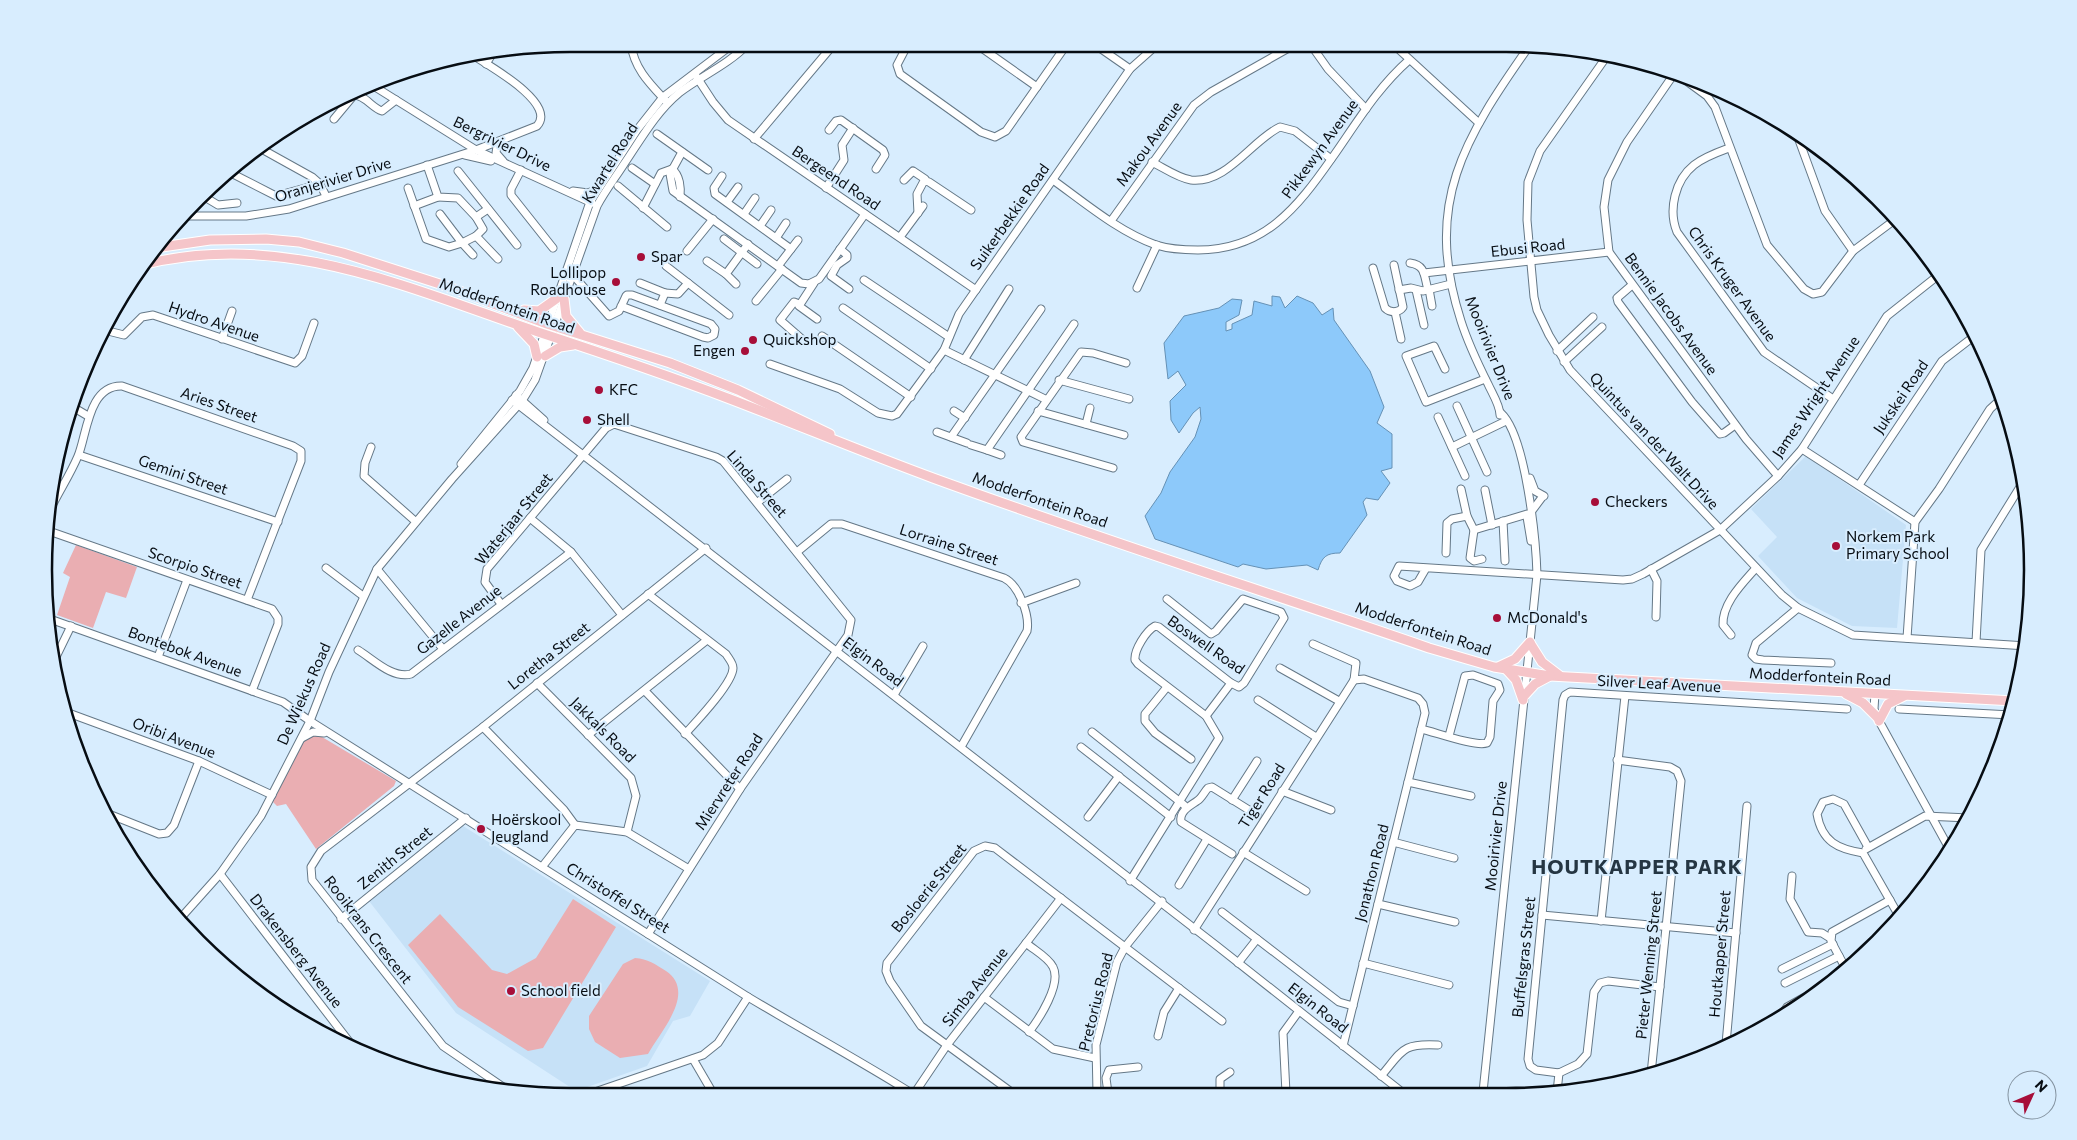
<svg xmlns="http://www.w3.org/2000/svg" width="2077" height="1140" font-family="Commissioner,sans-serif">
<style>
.built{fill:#c6e1f7}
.green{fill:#eaaeb2}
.water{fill:#8dc9fa;stroke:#6591b5}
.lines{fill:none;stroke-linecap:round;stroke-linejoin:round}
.minor-casing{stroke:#657887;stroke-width:9}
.major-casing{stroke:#fff;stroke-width:11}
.minor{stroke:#fff;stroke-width:7}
.major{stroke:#f5c5c9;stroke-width:9}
.poi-dot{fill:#a70e39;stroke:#d8edfe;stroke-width:2}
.labels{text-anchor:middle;stroke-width:4;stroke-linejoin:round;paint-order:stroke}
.street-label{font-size:15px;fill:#070d13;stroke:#d8edfe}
.poi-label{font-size:15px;fill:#070d13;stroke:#d8edfe;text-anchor:start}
.district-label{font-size:20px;font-weight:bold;letter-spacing:1px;fill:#253643;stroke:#d8edfe}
.rim{fill:none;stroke:#070d13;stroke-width:2.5}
</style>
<rect width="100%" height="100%" fill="#d8edfe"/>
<g class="built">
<polygon points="1806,456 1906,525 1897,628 1852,626 1797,598 1758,556 1777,537 1751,509"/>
<polygon points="463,826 710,981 690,1016 673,1021 647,1066 576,1091 456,1013 369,901"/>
</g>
<g class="green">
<polygon points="76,545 137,567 126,598 106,592 93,628 57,615 70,577 63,573"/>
<polygon points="317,734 396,781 394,786 316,849 286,804 277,806 273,802 302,741"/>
<polygon points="573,899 616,927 543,1048 528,1051 458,1007 408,945 440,914 492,970 507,974 536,958"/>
<path d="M635,958C648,959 655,964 666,971C697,992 661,1031 648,1054L620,1058L595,1042L589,1029V1016L623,964Z"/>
</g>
<path class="water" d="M1272,296L1280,297L1285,308L1297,296L1313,303L1322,315L1333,308L1334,320L1370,371L1384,407L1377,423L1392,434V468L1381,471L1390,483L1378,500L1366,498L1363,502L1367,515L1340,553C1326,553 1322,557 1318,570L1307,565L1266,569L1243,564L1238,567L1155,539L1145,516L1161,493L1170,472L1195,437L1201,419L1200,407L1193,413L1179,433L1171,420L1170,401L1186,385L1178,371L1168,379L1164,343L1184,316L1219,308L1232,299L1242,300L1239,315L1226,322V331L1232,329V324L1252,315L1254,301L1272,306Z"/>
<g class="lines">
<defs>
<g id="minor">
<path d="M631,44C634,68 649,83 665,100"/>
<polyline points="908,44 897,65 900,74 981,132 995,137 1006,131 1067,44"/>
<polyline points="976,44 1037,87"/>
<polyline points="1094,44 1130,69"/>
<polyline points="1311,45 1328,69 1366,109"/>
<polyline points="1394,45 1479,123"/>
<polyline points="1607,56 1540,151 1528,182 1527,220 1534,297 1537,310 1549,335 1570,370 1782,595 1798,608 1853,635 2027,646"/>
<polyline points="486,64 494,51"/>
<polyline points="1674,74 1627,142 1608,180 1604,207 1609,252 1746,439 1778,476"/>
<polyline points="696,76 713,102 728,120 976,290"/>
<polyline points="1681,77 1707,96 1715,107 1767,245 1804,289 1813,294 1822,292 1853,251 1896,219"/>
<polyline points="372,85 476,150 592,203"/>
<path d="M334,119L354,95C365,95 372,108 382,111L396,100"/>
<polyline points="829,130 836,121 841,120 883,150 885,155 876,169"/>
<polyline points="1796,132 1825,211 1853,251"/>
<polyline points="657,134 708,170"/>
<polyline points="754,139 834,44"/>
<polyline points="501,141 497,146 496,153 503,161"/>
<polyline points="263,143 267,145"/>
<polyline points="258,147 312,177 320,184 326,196"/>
<path d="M1729,148C1718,152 1704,157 1694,165C1675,180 1668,210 1677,232L1764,352L1833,399"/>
<polyline points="682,152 670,174 673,191 801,283 809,284 819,279 865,214"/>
<polyline points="465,155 491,161"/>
<path d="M1152,162C1164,168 1178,178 1191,180C1227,184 1252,140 1280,127L1295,131L1331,159"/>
<polyline points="427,165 438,197 458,198 476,217"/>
<polyline points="632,168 655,184"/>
<path d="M672,169C680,175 681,188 680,197"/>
<polyline points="521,170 511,189 511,195 553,248"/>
<polyline points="458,171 517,245"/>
<polyline points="229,172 276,196 320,184"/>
<polyline points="722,176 714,188 715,194 791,249"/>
<polyline points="904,180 913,171 925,179 917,194 918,213"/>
<path d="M1053,180C1085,203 1119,232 1156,245C1169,249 1185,250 1198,250C1264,250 1297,208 1332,158C1356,124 1377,88 1409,60"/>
<polyline points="925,181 929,182 971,210"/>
<polyline points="618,186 667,227"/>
<polyline points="408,188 426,239 449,247 462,243 440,214"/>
<polyline points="826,188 844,160 842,145 853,128"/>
<polyline points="573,191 588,193 597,189"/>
<polyline points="203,196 218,205 237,203"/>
<polyline points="727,202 738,187"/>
<polyline points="414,206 438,197"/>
<polyline points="643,208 661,173 672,169"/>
<polyline points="488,209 476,217 483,229 476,236 498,259"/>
<polyline points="744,214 755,198"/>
<path d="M182,216H246L289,209L476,150L537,126C558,103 486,64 471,54"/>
<polyline points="1111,221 1194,105 1211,92 1294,45"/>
<polyline points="760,226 771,210"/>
<polyline points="900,237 923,206"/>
<polyline points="776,238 786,223"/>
<polyline points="724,239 757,264"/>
<polyline points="840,249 847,255 847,258 837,265 831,276 849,289"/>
<polyline points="687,251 713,219"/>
<polyline points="473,255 462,243 476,236"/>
<polyline points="707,261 726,274"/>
<path d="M1410,263C1424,265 1424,273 1427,286"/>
<polyline points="666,266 688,283"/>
<polyline points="778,266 798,240"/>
<path d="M1373,268L1385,308C1390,313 1399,313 1403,307L1394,265"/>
<polyline points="1424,273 1609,252"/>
<polyline points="572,274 609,316 619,311 626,296 627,295 632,295 711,324 715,329 714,335 708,338 703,337 621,306"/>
<polyline points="864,280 949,337"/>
<polyline points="640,283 665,293 660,305"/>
<polyline points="814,283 799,306 817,319"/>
<polyline points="736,284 726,274 748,244"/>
<polyline points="1632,285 1617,298 1618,302 1692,402 1720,434 1724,433 1735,425"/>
<polyline points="1137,288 1157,245"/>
<polyline points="1429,289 1432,306"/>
<polyline points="1399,290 1411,288 1423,291 1451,284"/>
<polyline points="1416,290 1424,325"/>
<polyline points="665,293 678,294 688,283 729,315"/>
<polyline points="756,301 782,269"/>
<polyline points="799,304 794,302 780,320 804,341"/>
<polyline points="843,308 931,369"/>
<polyline points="1395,312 1401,339"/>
<polyline points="104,330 124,335 142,317 153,315 295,363 302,356 314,323"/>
<polyline points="822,336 911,397"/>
<polyline points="222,339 232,311"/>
<polyline points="944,350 1045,399"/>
<polyline points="1557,351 1593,317"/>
<polyline points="964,360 1009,289"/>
<polyline points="1564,362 1602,327"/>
<polyline points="770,364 840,389 878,413 892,416 897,414 944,350 959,314 1130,69 1158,44"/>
<polyline points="1445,369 1434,346 1406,356 1426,402 1485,379"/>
<polyline points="1059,380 1129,399"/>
<polyline points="516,395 544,420"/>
<polyline points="512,400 1217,946 1402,1092"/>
<polyline points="71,406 88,416"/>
<polyline points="1457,406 1487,472"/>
<polyline points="954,411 965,418"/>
<polyline points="1038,411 1124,435"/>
<path d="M1500,415C1500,405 1492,393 1488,384C1478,364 1468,343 1461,321C1423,203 1464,139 1530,45"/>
<polyline points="1438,417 1465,476"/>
<polyline points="1086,424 1090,408"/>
<polyline points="937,432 967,443"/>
<polyline points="951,437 1041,309"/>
<polyline points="971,445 987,450"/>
<polyline points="371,447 365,463 364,476 415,521"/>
<polyline points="1452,447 1506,421"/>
<polyline points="1802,449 1915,522"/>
<polyline points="79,455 278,522"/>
<polyline points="1001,455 987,450 1074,324"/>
<polyline points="461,464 520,391 533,368 590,202 637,130 663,97 733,44"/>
<polyline points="1113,468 1023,442 1021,437 1081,352 1093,353 1126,363"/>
<polyline points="1530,478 1535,491 1544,496"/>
<polyline points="1859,485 1942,361 1977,334"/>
<polyline points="1461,489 1467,516 1474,530 1527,514"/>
<polyline points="1485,490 1492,525"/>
<polyline points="758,502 787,479"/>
<path d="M49,512C58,493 70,475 78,456C87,435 88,385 122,386L293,446L301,451V461L247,600"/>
<polyline points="1531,512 1543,496"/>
<polyline points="1527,517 1531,541"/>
<polyline points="530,518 571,552 622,615"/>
<polyline points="1503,521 1505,561"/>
<polyline points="46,530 272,609 278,618 278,624 252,691"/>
<polyline points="1474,530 1470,558 1474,561 1482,559"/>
<path d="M797,552L831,524H842L1004,578C1019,585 1030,616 1027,631L961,747"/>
<polyline points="1446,553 1447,523 1452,519 1467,516"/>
<polyline points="326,568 363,596"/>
<polyline points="377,569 443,649"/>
<polyline points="1651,569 1657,581 1656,617"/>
<polyline points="1425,570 1418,582 1410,586 1397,581 1394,576 1399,566 1623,580 1632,579 1643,574 1720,530 1778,476 1802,449 1887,316 1940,274"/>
<path d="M648,594L726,654C729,659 733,663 733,668C733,683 696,722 685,734"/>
<polyline points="1021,603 1076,583"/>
<polyline points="501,604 485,582 487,569 606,428 614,424 716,457 723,461 851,620 848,635 740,789 648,934"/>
<polyline points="1798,608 1756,643 1752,655 1756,659 1763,660 1831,663"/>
<path d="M47,618L283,702L310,721L748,997C803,1030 859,1060 913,1094"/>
<path d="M1731,635L1723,625C1722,603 1743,583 1756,568"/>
<polyline points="1907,638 1915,522 1939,489 1990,409 2002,398"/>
<polyline points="1976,642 1981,550 2023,482"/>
<polyline points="1313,644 1356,663 1354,680"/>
<path d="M358,650C373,659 392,679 411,674L571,552"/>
<polyline points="158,657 187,580"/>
<polyline points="54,661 71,626"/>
<polyline points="1280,668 1339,701"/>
<polyline points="537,683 631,778 636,796 627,832"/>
<polyline points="1167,687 1145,714 1145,721 1155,733 1191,759"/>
<polyline points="645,691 740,789"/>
<polyline points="1875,693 1874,709 1879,721 1950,850"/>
<polyline points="894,695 923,646"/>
<polyline points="1258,700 1316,737"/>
<polyline points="1899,709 2011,715"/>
<polyline points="63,711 199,761 272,795"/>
<polyline points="1206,716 1231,683"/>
<polyline points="483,727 564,810 575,825"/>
<path d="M1421,729C1435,732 1475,747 1487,743L1490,737L1493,701L1500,690L1498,684L1473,675L1465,676L1449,736"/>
<polyline points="1092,732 1184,805"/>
<polyline points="588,735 707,640"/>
<polyline points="302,738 313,732 324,733"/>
<polyline points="1081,747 1171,817"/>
<polyline points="1617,760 1670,767 1677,771 1681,781 1651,1074"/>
<polyline points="1408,782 1471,796"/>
<polyline points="1282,791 1331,810"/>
<polyline points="1232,800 1257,761"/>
<polyline points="106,813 159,834 167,833 174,825 199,761"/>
<polyline points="1088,817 1119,776"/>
<polyline points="1393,842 1454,858"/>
<path d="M1868,847L1844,804L1833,799L1823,802L1817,814C1822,842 1838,849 1863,853L1899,916"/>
<polyline points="1866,849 1925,816 1969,818"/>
<polyline points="1243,852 1306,891"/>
<path d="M1232,854L1181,822C1179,811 1190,806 1197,801C1202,798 1204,792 1208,788L1212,787L1257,815"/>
<polyline points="542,867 575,825 627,832 689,869"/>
<polyline points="220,874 351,1044"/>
<polyline points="1792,876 1790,899 1808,932 1822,933 1830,938"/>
<path d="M1130,881L1219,738L1206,716L1138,664L1135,660C1134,650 1146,631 1155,626L1159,627L1231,683L1239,687L1244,683L1284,618L1281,612L1243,599L1216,631L1211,634L1167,599"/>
<polyline points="1179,885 1207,839"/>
<polyline points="1378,904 1455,922"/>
<polyline points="1222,912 1339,1002 1353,1006"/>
<polyline points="1542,915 1736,933"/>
<polyline points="341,919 466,818"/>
<path d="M178,921L220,874L261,816L310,721L329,672L377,569L452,479L522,401L535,380L597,206C605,191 615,178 624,164C641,139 656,112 679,93C701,76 728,65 748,44"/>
<polyline points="1601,921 1625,696"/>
<polyline points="1194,930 1354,680"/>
<path d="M1026,943C1034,950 1048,957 1053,967C1062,984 1039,1019 1029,1032"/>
<polyline points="1238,963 1257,939"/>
<polyline points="1363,963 1449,985"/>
<polyline points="1782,969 1833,944"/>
<polyline points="1846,969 1831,941 1832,932 1890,900"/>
<polyline points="1785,983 1839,956"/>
<polyline points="984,997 1053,1049 1095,1058"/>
<polyline points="1780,1017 1787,1007 1828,984"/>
<polyline points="1158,1036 1164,1012 1179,988"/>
<polyline points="1726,1044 1747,806"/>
<polyline points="1343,1046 1425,713 1423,704 1418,698 1364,679 1354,680"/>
<polyline points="693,1059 714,1095"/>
<polyline points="1559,1073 1536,1070 1530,1066 1528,1059 1563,700 1565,695 1570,692 1847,709"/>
<polyline points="1559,1073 1578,1064 1587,1054 1594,992 1600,983 1608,981 1660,987"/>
<path d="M1381,1076C1403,1050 1402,1043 1438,1045"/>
<polyline points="509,1091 443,1046 312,880 311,867 321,851 483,727 706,548"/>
<path d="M1483,1092L1537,575C1536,540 1526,436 1501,413"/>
<polyline points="1557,1092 1559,1073"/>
<polyline points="1097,1093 1096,1045 1117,962 1125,947 1162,901"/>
<polyline points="1108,1093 1106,1078 1109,1070 1138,1067"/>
<polyline points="1220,1093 1220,1079 1230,1072"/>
<polyline points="1286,1093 1283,1033 1299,1011"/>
<polyline points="914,1094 947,1045 1061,898"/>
<polyline points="1014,1094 921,1026 890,981 886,971 887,963 974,851 985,846 995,848 1222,1021"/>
<polyline points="586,1095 703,1055 718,1043 748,997"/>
</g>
<g id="major">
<polyline points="155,248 210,240 266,239 299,242 343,253 446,286 547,324 670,363 738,390 830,434"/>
<path d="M142,265C281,229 408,288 538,332C602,353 667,375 730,399C798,425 865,453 933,478C1097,538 1264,591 1429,648L1494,667L1550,676L2014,701"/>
<polyline points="564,299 566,316 580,333"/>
<polyline points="524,310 539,311 556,299"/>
<polyline points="518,327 534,344 537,357"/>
<polyline points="545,356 560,347 573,345"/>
<polyline points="1530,643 1542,662 1559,675"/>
<polyline points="1498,667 1515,659 1530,642"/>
<polyline points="1506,669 1516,680 1523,700"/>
<polyline points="1846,694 1863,703 1878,718"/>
<polyline points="1524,696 1535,684 1550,676"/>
<polyline points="1879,721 1888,704 1904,696"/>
</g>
</defs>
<use href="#minor" class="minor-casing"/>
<use href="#major" class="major-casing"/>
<use href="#minor" class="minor"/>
<use href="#major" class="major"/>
</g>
<g class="poi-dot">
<circle cx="641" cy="257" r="5"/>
<circle cx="616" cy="282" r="5"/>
<circle cx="753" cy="340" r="5"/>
<circle cx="745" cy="351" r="5"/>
<circle cx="599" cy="390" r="5"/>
<circle cx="587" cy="420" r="5"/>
<circle cx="1595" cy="502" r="5"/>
<circle cx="1836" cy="546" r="5"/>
<circle cx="1497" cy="618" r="5"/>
<circle cx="481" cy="829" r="5"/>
<circle cx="511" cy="991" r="5"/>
</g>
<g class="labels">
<g class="street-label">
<text transform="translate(502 144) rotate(26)" y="5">Bergrivier Drive</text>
<text transform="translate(1149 144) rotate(-54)" y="5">Makou Avenue</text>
<text transform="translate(1320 149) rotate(-54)" y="5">Pikkewyn Avenue</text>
<text transform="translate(610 163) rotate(-58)" y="5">Kwartel Road</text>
<text transform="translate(836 178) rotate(34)" y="5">Bergeend Road</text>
<text transform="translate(333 180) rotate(-17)" y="5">Oranjerivier Drive</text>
<text transform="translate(1010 217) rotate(-55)" y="5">Suikerbekkie Road</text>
<text transform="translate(1528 248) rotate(-6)" y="5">Ebusi Road</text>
<text transform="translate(1732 284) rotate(54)" y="5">Chris Kruger Avenue</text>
<text transform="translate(507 306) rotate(19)" y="5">Modderfontein Road</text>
<text transform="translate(1671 314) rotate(54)" y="5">Bennie Jacobs Avenue</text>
<text transform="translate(214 322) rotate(19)" y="5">Hydro Avenue</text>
<text transform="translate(1490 348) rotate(68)" y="5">Mooirivier Drive</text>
<text transform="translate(1816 397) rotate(-56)" y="5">James Wright Avenue</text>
<text transform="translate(1901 397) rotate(-56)" y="5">Jukskei Road</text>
<text transform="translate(219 405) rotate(19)" y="5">Aries Street</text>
<text transform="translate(1654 441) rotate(47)" y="5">Quintus van der Walt Drive</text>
<text transform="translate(183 475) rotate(19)" y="5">Gemini Street</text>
<text transform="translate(757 484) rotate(49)" y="5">Linda Street</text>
<text transform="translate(1040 500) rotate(19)" y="5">Modderfontein Road</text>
<text transform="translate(514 519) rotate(-51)" y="5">Waterjaar Street</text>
<text transform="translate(949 545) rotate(18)" y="5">Lorraine Street</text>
<text transform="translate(195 568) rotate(19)" y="5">Scorpio Street</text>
<text transform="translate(459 620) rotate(-38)" y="5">Gazelle Avenue</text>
<text transform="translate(1423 629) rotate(18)" y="5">Modderfontein Road</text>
<text transform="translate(1206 645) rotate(35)" y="5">Boswell Road</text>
<text transform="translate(185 652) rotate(20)" y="5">Bontebok Avenue</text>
<text transform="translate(549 656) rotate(-38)" y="5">Loretha Street</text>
<text transform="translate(873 662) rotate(37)" y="5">Elgin Road</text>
<text transform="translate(1820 677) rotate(3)" y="5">Modderfontein Road</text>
<text transform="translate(1659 684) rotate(3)" y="5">Silver Leaf Avenue</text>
<text transform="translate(304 694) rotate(-66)" y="5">De Wiekus Road</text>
<text transform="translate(603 730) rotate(45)" y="5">Jakkals Road</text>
<text transform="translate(174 738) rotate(21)" y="5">Oribi Avenue</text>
<text transform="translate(729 782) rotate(-57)" y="5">Miervreter Road</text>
<text transform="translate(1262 796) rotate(-58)" y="5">Tiger Road</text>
<text transform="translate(1496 836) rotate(-84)" y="5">Mooirivier Drive</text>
<text transform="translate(395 858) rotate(-39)" y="5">Zenith Street</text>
<text transform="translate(1372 873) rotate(-76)" y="5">Jonathon Road</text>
<text transform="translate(929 888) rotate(-51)" y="5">Bosloerie Street</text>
<text transform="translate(618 898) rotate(32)" y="5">Christoffel Street</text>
<text transform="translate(368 930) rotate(52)" y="5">Rooikrans Crescent</text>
<text transform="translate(296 951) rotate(52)" y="5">Drakensberg Avenue</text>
<text transform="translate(1720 954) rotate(-85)" y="5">Houtkapper Street</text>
<text transform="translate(1524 957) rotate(-84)" y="5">Buffelsgras Street</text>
<text transform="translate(1649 965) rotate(-84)" y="5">Pieter Wenning Street</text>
<text transform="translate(975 987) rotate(-52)" y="5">Simba Avenue</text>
<text transform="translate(1096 1002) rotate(-76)" y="5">Pretorius Road</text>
<text transform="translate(1318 1008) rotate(38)" y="5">Elgin Road</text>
</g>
<g class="poi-label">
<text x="651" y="262">Spar</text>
<text x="606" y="278" text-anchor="end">Lollipop<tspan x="606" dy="17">Roadhouse</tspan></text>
<text x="763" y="345">Quickshop</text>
<text x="735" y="356" text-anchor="end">Engen</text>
<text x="609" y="395">KFC</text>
<text x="597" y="425">Shell</text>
<text x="1605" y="507">Checkers</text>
<text x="1846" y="542">Norkem Park<tspan x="1846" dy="17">Primary School</tspan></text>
<text x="1507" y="623">McDonald's</text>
<text x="491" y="825">Hoërskool<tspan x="491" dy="17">Jeugland</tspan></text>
<text x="521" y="996">School field</text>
</g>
<g class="district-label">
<text x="1637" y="874">HOUTKAPPER PARK</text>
</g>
</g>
<path d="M0 0H2077V1140H0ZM570 52H1506A518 518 0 0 1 2024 570V570A518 518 0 0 1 1506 1088H570A518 518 0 0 1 52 570V570A518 518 0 0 1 570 52Z" fill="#d8edfe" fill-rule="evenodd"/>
<path class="rim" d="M570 52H1506A518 518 0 0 1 2024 570V570A518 518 0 0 1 1506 1088H570A518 518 0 0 1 52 570V570A518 518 0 0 1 570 52Z"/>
<g transform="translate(2032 1095) rotate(46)"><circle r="24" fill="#d8edfe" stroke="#8493a0"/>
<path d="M0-4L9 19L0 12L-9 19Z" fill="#a70e39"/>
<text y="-8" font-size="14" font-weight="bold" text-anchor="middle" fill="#070d13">N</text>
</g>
</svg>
